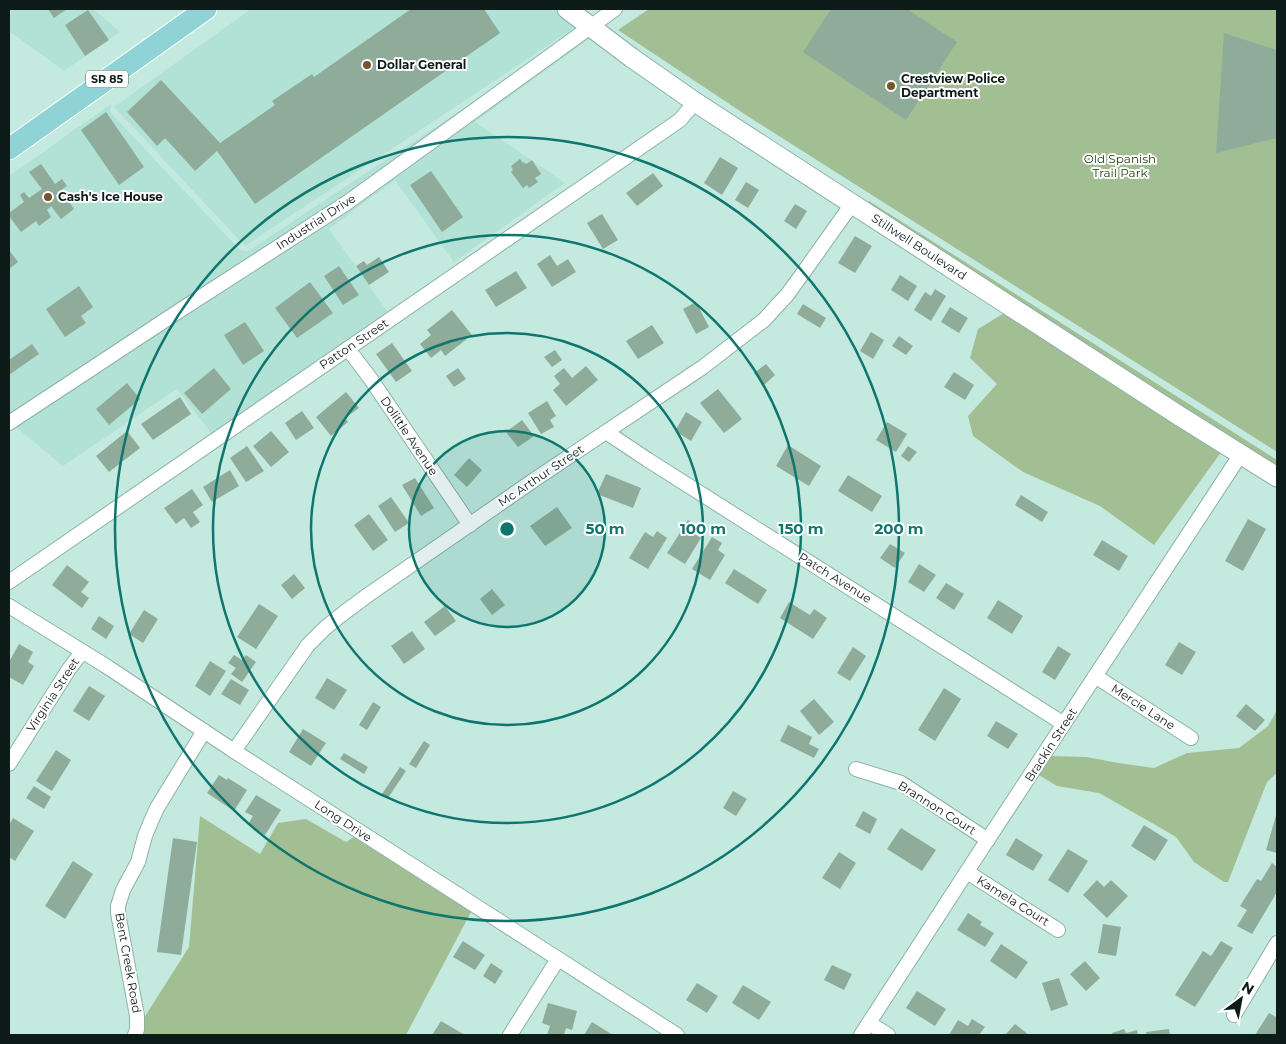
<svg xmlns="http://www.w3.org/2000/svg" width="1286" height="1044" font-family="Montserrat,sans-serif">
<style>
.built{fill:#b2e1d5}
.green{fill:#a2bf94}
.building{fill:#8fac9a}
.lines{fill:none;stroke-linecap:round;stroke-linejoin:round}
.street-casing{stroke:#8db1a8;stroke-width:16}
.secondary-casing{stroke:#8db1a8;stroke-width:21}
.primary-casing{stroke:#fff;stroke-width:23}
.street{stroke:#fff;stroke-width:14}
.secondary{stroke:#fff;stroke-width:19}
.primary{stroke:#8fd3d6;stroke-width:21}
.ring{fill:none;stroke:#0f766e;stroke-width:2.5}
.poi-dot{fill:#75552b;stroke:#fff;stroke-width:2}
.labels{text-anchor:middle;stroke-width:4;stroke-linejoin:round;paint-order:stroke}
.shield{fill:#fff;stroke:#56605e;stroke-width:1}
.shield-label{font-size:11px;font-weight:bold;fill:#0e1c19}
.poi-label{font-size:12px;font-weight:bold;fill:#0e1c19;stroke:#fff;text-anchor:start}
.park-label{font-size:12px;fill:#1e3c0b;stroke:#fff}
.street-label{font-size:12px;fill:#0e1c19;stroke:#fff}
.centre{fill:#0f766e;stroke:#fff;stroke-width:2.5}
.ring-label{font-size:15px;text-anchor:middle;font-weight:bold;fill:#0f766e;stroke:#fff;stroke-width:4;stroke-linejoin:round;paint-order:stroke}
</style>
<rect width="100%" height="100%" fill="#c4eae0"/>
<g class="built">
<polygon points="9,9 93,9 120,32 64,71 9,31"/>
<polygon points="251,9 558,9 580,24 245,246 114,107"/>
<polygon points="589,35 592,37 475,122 565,183 454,262 395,180 329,229 388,312 212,434 177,389 63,466 16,427 182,317 351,208"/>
<polygon points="487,93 345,196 176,305 9,415 9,176 111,104 110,112 240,250 248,251"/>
</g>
<g class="green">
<polygon points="649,9 1277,9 1277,452 752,119 618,30"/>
<polygon points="869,201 1277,460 1277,468 867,204"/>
<polygon points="1006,312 1222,451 1154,545 1100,506 1023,472 973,436 968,416 997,384 970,358 978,329"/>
<polygon points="1277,710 1277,773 1267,782 1228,882 1224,882 1194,862 1176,837 1145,819 1099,793 1057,786 1039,775 1051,756 1087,757 1118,763 1154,768 1187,753 1239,748 1268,726"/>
<polygon points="200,816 260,854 278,823 306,819 346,842 354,837 471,912 406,1035 142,1035 144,1018 189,947"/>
</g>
<g class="building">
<polygon points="48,9 67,9 54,18"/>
<polygon points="411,9 484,9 500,33 255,204 217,151 195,171 165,138 157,146 127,112 161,80 220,143 275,105 272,101 312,74 314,77"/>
<polygon points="831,9 907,9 957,42 906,120 803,52"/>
<polygon points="88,10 109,40 85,56 65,25"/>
<polygon points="1224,33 1277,50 1277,138 1216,153"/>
<polygon points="106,112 144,167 119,185 81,130"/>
<polygon points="720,157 738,168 722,195 704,183"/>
<polygon points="520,159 523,163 524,162 526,164 532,160 541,174 535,178 538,182 529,188 527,185 523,188 511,172 513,170 511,166"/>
<polygon points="41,164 55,184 62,179 67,186 61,190 74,209 61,219 51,206 47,210 51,217 39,226 36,221 21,232 9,216 9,213 24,202 20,195 24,192 29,198 42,189 29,172"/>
<polygon points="431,171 463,217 442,232 410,185"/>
<polygon points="653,173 663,186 637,206 626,193"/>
<polygon points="746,182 759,190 748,208 735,200"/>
<polygon points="795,204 807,211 796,229 784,221"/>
<polygon points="602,214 618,240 603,249 587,223"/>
<polygon points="855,236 872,246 855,273 838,263"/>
<polygon points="9,250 18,262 9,269"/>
<polygon points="550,255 557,266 568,259 576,272 552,287 537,264"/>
<polygon points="379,257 389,272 369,285 356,266 364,261 367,265"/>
<polygon points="339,266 359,295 343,305 324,276"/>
<polygon points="516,271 527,288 496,307 485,290"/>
<polygon points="900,275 917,286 908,301 891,290"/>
<polygon points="310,282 333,313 297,338 275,308"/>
<polygon points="79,286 93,307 81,316 86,323 65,337 46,309"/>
<polygon points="935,289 946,296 931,321 914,310 925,292 931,296"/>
<polygon points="696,302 709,327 696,334 683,309"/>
<polygon points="803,304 826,318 820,328 797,314"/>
<polygon points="950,307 968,318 959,333 941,322"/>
<polygon points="452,310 472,335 445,356 441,350 431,358 420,344 431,335 427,330"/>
<polygon points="245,322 264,351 243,365 224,335"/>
<polygon points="652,325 664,343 638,359 626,341"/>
<polygon points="871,332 884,340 873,359 860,351"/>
<polygon points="899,336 913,346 906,355 892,346"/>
<polygon points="392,343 412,371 396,382 376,354"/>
<polygon points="32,344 39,354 9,375 9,360"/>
<polygon points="555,350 562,360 552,367 544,357"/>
<polygon points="766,364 775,375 764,385 754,373"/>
<polygon points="586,366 598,380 566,406 553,390 560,384 554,376 564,368 572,378"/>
<polygon points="214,368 231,389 202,414 184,393"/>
<polygon points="458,368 466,379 454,387 446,376"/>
<polygon points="954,372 974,385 965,400 944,387"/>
<polygon points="127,383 140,399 109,425 96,409"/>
<polygon points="718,389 742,419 724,433 700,403"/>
<polygon points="346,392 359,408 345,418 348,422 331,436 316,417"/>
<polygon points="180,397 191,414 153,440 141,424"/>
<polygon points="547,401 556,416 550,420 554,427 541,434 528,413"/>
<polygon points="302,411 314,428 296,440 285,423"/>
<polygon points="686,412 702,422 691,441 675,431"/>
<polygon points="522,420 534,436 518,447 506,432"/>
<polygon points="887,422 907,434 896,452 876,440"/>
<polygon points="127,431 140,448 109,472 96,456"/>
<polygon points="271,431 289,452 271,467 253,446"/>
<polygon points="788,445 821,466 809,486 776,466"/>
<polygon points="247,446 264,471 246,482 230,458"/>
<polygon points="908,446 917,452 909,462 901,456"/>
<polygon points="469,458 482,470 467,487 454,475"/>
<polygon points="230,470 239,486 212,502 203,487"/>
<polygon points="606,474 641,488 633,508 597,494"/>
<polygon points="848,475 882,496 872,512 838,491"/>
<polygon points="415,478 434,508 421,516 402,485"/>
<polygon points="192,489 203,505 193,512 200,522 191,528 184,518 176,524 164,508"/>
<polygon points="1021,495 1048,512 1042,522 1015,505"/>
<polygon points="391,497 409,523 395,532 378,506"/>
<polygon points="557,507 572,528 545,546 530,526"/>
<polygon points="369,514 388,540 373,551 354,525"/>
<polygon points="1248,519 1266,529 1243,571 1225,561"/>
<polygon points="688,520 697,527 693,533 701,538 685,564 667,553"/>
<polygon points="657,531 667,538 648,569 629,558 645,532 653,537"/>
<polygon points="712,537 722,543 718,550 725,555 710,580 692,569"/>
<polygon points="1102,540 1128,556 1119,571 1093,555"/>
<polygon points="890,544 905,553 895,568 880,558"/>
<polygon points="919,564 936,575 924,592 908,582"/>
<polygon points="67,565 89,582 81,592 89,598 82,608 52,585"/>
<polygon points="734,569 767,590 758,604 725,583"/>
<polygon points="294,574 305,588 292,599 281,585"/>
<polygon points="946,583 964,594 954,610 936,598"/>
<polygon points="492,589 505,605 492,615 480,599"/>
<polygon points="998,600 1023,616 1012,634 987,618"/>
<polygon points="789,602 810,615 814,609 827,618 813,639 780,618"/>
<polygon points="259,604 278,616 256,649 237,637"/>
<polygon points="445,606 456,621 435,636 424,622"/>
<polygon points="144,610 158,619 143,643 129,634"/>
<polygon points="99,616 114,626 106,639 91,629"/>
<polygon points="412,631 425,649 404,664 391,646"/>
<polygon points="1179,642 1196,652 1182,675 1165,665"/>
<polygon points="19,644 33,652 28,662 34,666 23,685 9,677 9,662"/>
<polygon points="1058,646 1071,654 1055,680 1042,672"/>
<polygon points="853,647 866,656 850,681 837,673"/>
<polygon points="234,655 242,660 246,655 256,662 242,682 231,674 236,668 228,663"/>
<polygon points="210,661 226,671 210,696 195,686"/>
<polygon points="327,678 347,690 334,710 315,698"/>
<polygon points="231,679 249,690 240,705 221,694"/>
<polygon points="89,686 105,696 89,721 73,711"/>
<polygon points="944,688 961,699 935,741 918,730"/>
<polygon points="814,699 834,722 819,735 800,711"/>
<polygon points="373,702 381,707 367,730 359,725"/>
<polygon points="1246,704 1265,720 1255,731 1236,716"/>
<polygon points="996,721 1018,734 1008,749 987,736"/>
<polygon points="788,725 812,737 809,744 819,749 814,758 780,741"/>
<polygon points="303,729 326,743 311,766 289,752"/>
<polygon points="424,741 430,745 416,768 409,764"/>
<polygon points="56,750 71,760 52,791 36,781"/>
<polygon points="344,753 368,767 364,774 340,759"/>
<polygon points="400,767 406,771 388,798 382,794"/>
<polygon points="219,775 227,780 228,778 247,790 234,811 207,793"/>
<polygon points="34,786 51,797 44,809 26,798"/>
<polygon points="733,791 747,799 736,816 723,808"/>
<polygon points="256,795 281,810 265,835 248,824 253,816 245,812"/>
<polygon points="863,811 877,819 870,834 855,826"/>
<polygon points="1277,812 1277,853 1266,850"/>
<polygon points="13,818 34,831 15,861 9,857 9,825"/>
<polygon points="1144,825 1168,840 1155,861 1131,846"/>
<polygon points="901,828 936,850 922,871 887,849"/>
<polygon points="173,838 197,842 181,955 157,952"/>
<polygon points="1016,838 1043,855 1033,871 1006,855"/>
<polygon points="1068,849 1088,861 1068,893 1048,880"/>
<polygon points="839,852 856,863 840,889 822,878"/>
<polygon points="73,861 93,874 65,919 45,906"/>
<polygon points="1272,863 1277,867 1277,892 1252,934 1237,926 1247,910 1240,906 1257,879 1261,881"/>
<polygon points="1097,880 1104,887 1111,880 1128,896 1107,918 1083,895"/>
<polygon points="968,913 982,922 980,925 994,933 985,947 957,930"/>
<polygon points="1103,924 1121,927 1116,956 1098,953"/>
<polygon points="463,941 485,955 475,970 453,957"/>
<polygon points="1221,941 1233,948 1195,1007 1175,995 1203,951 1211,956"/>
<polygon points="1001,944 1028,962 1016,979 990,961"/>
<polygon points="1085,961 1100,978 1086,991 1070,974"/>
<polygon points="491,963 503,971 495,984 483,976"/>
<polygon points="832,965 852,974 844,990 824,980"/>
<polygon points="1059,978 1068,1005 1051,1011 1042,983"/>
<polygon points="697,983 718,996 707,1013 686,1000"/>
<polygon points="743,985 771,1002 759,1020 732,1003"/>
<polygon points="917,991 946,1009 935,1026 906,1008"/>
<polygon points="548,1003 577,1011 572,1030 566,1028 564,1035 547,1035 550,1026 542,1023"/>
<polygon points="1269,1013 1276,1017 1277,1015 1277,1035 1255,1035"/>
<polygon points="972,1019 985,1027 979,1035 949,1035 958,1020 968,1026"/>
<polygon points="441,1021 465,1035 432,1035"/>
<polygon points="592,1022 613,1035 584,1035"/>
<polygon points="1015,1024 1029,1035 1005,1035"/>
<polygon points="1124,1029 1126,1033 1137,1030 1138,1035 1113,1035 1112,1033"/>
<polygon points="1169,1029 1170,1035 1147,1035 1146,1032"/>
</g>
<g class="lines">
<defs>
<g id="street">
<polyline points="348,349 370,378 470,525"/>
<polyline points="9,423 179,311 348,202 615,9"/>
<polyline points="606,432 648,460 1064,724"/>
<polyline points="9,582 680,120 695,102"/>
<polyline points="9,606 106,666 234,751 677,1035"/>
<polyline points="1095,676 1191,738"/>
<polyline points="234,751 308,645 325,628 345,612 368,595 537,478 703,367 764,320 787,295 803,273 852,204"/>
<polyline points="9,764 69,669 82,652"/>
<polyline points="856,769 901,783 988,840"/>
<polyline points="967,872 1058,930"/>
<polyline points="1234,1015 1277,943"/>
<polyline points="869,1023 888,1035"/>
<polyline points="135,1035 137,1029 137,1016 118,913 118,906 123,890 138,862 145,836 152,819 157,808 204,731"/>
<polyline points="510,1035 558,959"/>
<polyline points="861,1035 977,856 1241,454"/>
</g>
<polyline id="secondary" points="567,9 632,58 695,102 1178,415 1277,477"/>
<polyline id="primary" points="9,149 206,9"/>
</defs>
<use href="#street" class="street-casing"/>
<use href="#secondary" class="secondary-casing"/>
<use href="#primary" class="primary-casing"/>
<use href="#street" class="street"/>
<use href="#secondary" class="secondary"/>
<use href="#primary" class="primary"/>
</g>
<circle cx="507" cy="529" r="98" fill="#0f766e" fill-opacity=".12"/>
<g class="ring">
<circle cx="507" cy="529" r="98"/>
<circle cx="507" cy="529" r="196"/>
<circle cx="507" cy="529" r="294"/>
<circle cx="507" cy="529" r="392"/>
</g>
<g class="poi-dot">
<circle cx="367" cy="65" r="5"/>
<circle cx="891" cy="86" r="5"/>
<circle cx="48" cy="197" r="5"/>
</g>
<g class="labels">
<rect class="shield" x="86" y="70.5" width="42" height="17" rx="4"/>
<g class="shield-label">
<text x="107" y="83">SR 85</text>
</g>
<g class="poi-label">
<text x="377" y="69">Dollar General</text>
<text x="901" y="83">Crestview Police<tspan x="901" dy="14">Department</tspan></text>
<text x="58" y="201">Cash's Ice House</text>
</g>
<g class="park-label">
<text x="1120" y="163">Old Spanish<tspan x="1120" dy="14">Trail Park</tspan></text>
</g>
<g class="street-label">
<text transform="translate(316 222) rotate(-33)" y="4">Industrial Drive</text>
<text transform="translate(919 247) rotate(33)" y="4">Stillwell Boulevard</text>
<text transform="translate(354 344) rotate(-34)" y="4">Patton Street</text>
<text transform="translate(409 436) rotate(56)" y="4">Dolittle Avenue</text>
<text transform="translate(541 476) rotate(-34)" y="4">Mc Arthur Street</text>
<text transform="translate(835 578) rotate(32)" y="4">Patch Avenue</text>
<text transform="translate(53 695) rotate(-57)" y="4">Virginia Street</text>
<text transform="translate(1143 707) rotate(33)" y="4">Mercie Lane</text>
<text transform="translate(1051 745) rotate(-57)" y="4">Brackin Street</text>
<text transform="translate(937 808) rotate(32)" y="4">Brannon Court</text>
<text transform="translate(343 821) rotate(33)" y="4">Long Drive</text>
<text transform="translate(1013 901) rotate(32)" y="4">Kamela Court</text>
<text transform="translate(128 963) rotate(80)" y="4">Bent Creek Road</text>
</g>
</g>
<circle cx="507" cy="529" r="8" class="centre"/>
<g class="ring-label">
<text x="605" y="534">50 m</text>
<text x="703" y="534">100 m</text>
<text x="801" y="534">150 m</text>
<text x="899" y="534">200 m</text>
</g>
<rect width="1286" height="1044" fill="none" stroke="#0e1c19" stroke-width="20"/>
<g transform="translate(1241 999) rotate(32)" stroke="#ffffff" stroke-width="4" paint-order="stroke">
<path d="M0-4L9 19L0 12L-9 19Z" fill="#0e1c19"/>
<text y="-8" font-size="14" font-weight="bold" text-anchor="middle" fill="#0e1c19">N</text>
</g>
</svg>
